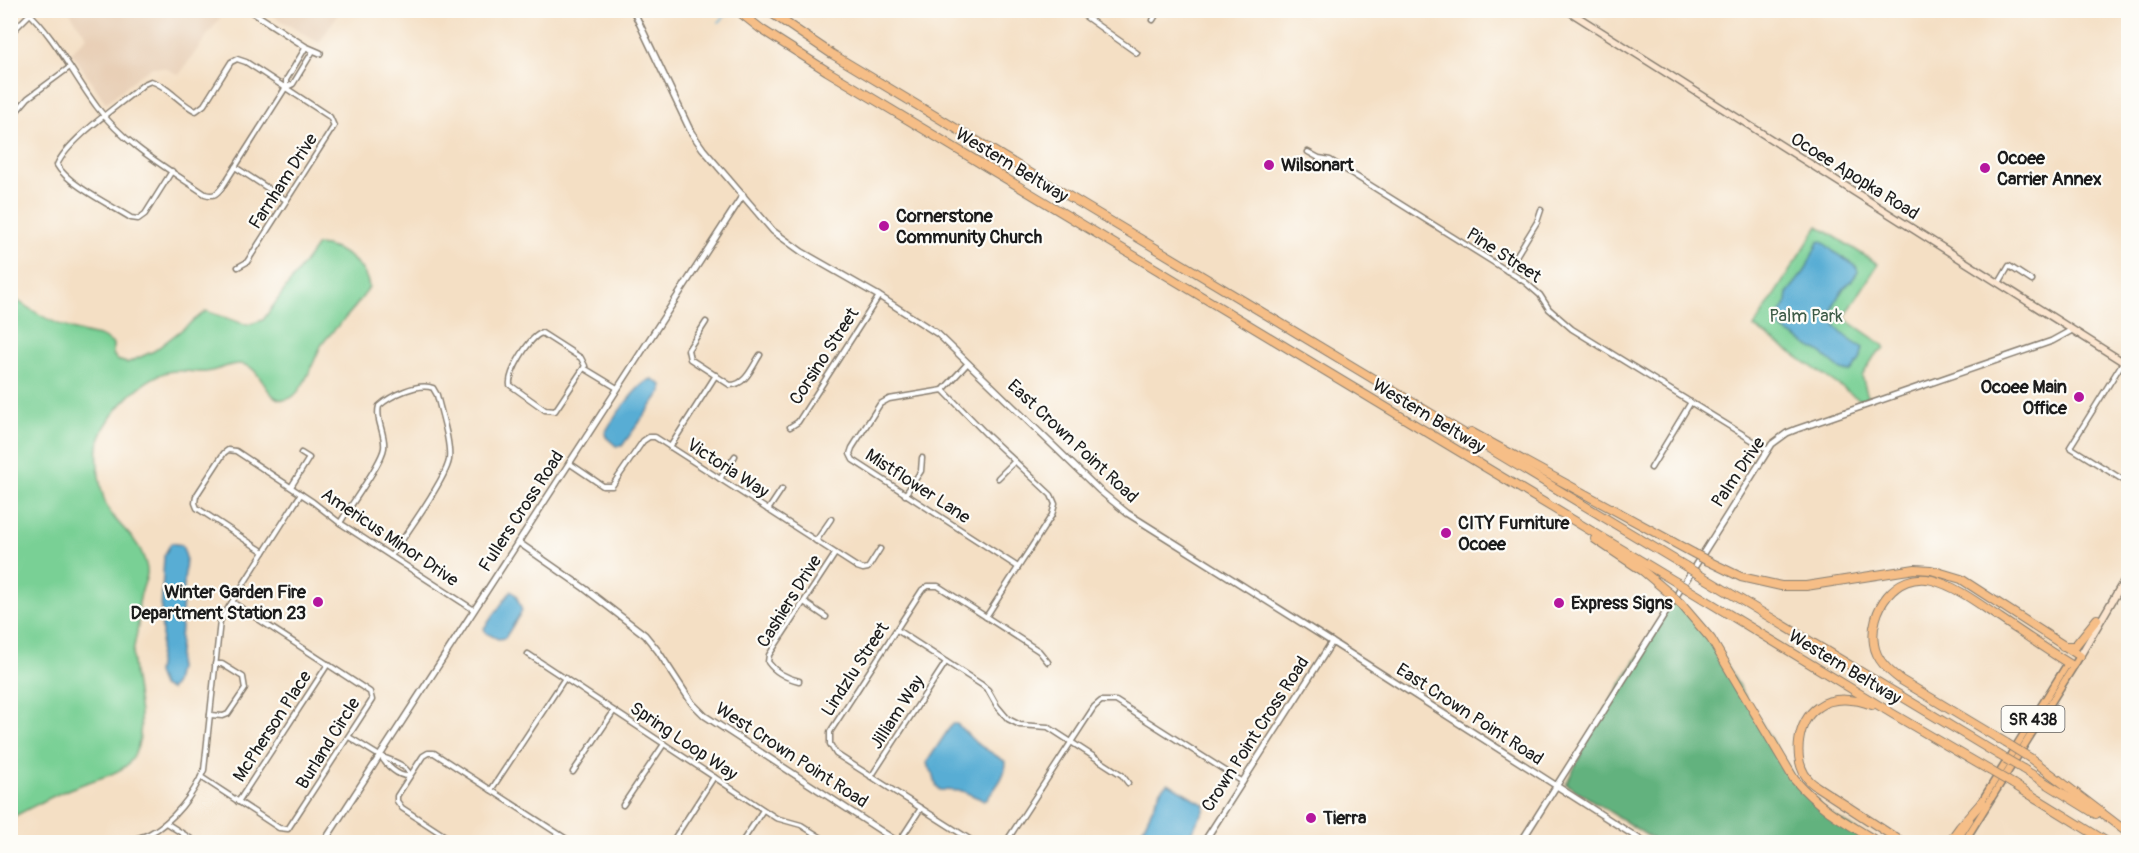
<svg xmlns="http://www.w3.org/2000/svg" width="2139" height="853" font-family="Pangolin,sans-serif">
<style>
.built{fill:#e8cfb6}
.green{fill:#79d095;stroke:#4a7658;stroke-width:1.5}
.forest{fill:#62b27e;stroke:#3f674d;stroke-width:1.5}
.water{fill:#58add4;stroke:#3a6478;stroke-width:1.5}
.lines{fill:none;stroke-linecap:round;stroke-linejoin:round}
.stream{stroke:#58add4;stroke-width:1.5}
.minor-casing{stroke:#887e70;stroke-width:7}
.tertiary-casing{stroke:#887e70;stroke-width:8}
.secondary-casing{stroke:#887e70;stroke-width:9}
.primary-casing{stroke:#887e70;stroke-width:9}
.motorway-casing{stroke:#887e70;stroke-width:10}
.minor{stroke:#fff;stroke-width:4}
.tertiary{stroke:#fff;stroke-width:5}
.secondary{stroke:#fbe5cf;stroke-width:6}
.primary{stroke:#f6be87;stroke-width:6}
.motorway{stroke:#f6be87;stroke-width:8}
.motorway-bridge-casing{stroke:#887e70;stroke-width:10;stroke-linecap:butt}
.motorway-bridge{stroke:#f6be87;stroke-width:8}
.poi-dot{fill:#b5179e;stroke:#fdfcf7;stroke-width:2}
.labels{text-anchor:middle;stroke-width:4.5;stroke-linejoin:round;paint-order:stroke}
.shield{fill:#fdfcf7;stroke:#605f5e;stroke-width:1.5}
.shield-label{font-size:16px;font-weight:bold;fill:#1c1c1c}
.poi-label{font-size:18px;font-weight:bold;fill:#1c1c1c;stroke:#fdfcf7;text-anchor:start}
.street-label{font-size:18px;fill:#1c1c1c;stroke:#fdfcf7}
.park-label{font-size:18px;fill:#3d5b46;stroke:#fdfcf7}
</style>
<rect width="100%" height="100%" fill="#fdfcf7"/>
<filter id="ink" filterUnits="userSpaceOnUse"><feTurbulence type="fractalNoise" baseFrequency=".0167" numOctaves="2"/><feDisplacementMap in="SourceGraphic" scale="12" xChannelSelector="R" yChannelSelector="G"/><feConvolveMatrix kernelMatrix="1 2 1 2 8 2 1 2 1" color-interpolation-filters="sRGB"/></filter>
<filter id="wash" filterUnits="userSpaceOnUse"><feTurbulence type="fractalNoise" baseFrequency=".008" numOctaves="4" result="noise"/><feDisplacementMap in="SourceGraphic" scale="24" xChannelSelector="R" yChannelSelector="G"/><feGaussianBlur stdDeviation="1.35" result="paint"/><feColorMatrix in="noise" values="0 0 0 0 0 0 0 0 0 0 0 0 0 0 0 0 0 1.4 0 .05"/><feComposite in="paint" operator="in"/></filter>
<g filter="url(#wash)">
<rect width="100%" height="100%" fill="#f4dfc4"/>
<g class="built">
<polygon points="222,10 224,12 179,75 165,68 153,67 141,74 106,103 71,52 87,37 69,11"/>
<polygon points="265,11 340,11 319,43"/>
</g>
<g class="green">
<polygon points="1818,226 1878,264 1844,318 1883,345 1885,349 1875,355 1862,376 1868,397 1860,400 1754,327"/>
<path d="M317,245C340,246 365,263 369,287C360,303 348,315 335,329C331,334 324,340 321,346C314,359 303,395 288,399C266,405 264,370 245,365C233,361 219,371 206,372C196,373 185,370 174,371C145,374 109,412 100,438C94,455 100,497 110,512C119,526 134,536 141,551C154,580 143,576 139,603C138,610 139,618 138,625C137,637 132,649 133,661C134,692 152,735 129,763C119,774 93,780 80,785C56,793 33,807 11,818V296C30,310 54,324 78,331C93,336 100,333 113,344V354L117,360L127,363L154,351L206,311L247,325L263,320Z"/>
</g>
<polygon class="forest" points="1674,598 1711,639 1794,779 1829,813 1875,842 1657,842 1566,784 1597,723"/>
<g class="water">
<path d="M1822,241L1835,253L1856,266L1858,272C1853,280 1848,284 1842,291C1821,319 1838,334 1863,348L1860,360L1851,372L1841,370L1821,353L1780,328L1778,318L1787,302L1788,292L1805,271L1818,242Z"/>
<path d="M652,379L662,385V391L622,446H616L606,437L605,433C612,420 639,381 652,379Z"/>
<polygon points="171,543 182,545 186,557 178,668 175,683 170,690 162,686 157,673 162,636 161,611 164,556"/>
<polygon points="511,591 516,595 522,611 505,638 498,639 486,633 484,628"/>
<path d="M952,724H957L976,743L1006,762C1006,776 995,788 987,799L983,800L962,791L940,790L936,785L933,773L928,767L927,762Z"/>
<polygon points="1168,783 1205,805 1204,811 1185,842 1156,842 1141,832 1162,788"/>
</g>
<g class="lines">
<polyline class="stream" points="719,22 732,10"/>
</g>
</g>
<g filter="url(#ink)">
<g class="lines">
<defs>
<g id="minor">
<path d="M26,10C56,38 73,75 97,107C125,145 167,168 205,194C214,197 217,194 223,186L286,87V80L306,47"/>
<polyline points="1076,10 1137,53"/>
<polyline points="1153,20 1159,10"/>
<polyline points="10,34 30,14"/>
<polyline points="287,87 293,84 313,51"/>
<polyline points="10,119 28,98 70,67"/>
<polyline points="1308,152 1319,158 1330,160 1525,282 1540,295 1549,309 1572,329 1768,450"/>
<polyline points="235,167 286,200"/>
<path d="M172,171L145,214L138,219L131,218C112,206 67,184 57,165C68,139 121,104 144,84L151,81C168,86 179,103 196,111L204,105L231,62L237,59L246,62L330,117L334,126L247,262L238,267"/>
<polyline points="1507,271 1537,222 1541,210"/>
<polyline points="1999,283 2009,266 2032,281"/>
<path d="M706,322L688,350L690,359L730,385C746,385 752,367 760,355"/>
<path d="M542,333L581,358L585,366L555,411L545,410L510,385C508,373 530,336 542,333Z"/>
<polyline points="2123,362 2070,447 2128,483"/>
<polyline points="968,363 943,390 889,399 880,404 852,448 850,454 853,460 1018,567"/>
<polyline points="584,368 617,388"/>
<polyline points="943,390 988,436 1051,495 1055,504 1052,515 986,617"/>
<polyline points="790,427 798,422 879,296"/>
<polyline points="670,447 716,375"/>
<polyline points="569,463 603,486 612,486 643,441 649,437 655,437 857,567 863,569 868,568 880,549"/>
<polyline points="1651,468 1691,402"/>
<polyline points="998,478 1015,461"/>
<polyline points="720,479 735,456"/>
<polyline points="291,487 309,458 301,453"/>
<polyline points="905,495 921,471 922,458"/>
<polyline points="768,510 782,489"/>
<path d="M340,523C349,507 382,463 384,448C386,434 375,420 379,406C390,396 418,382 433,388L437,395C441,413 451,442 449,460C446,479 404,537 391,556"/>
<polyline points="816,541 831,519"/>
<polyline points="264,552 197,508 195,503 196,496 224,453 228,450 236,451 313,502 340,523 474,610"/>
<polyline points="804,602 826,617"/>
<polyline points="897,630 982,685 988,690 997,706 1008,719 1020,725 1048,727 1122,775 1128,783"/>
<polyline points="528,654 776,818 801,825 828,842"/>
<path d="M799,681C787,678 775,672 768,662L769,655L835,554"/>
<polyline points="210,715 223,716 228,714 245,689 243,677 222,664 215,664"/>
<path d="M349,737C359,743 368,749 378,755C388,760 405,763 410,775"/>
<path d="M381,756C386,765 398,777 409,776"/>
<polyline points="573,772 614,711"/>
<polyline points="201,777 279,828 288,829 372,700 370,692 367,690 232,602"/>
<polyline points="871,777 946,662"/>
<polyline points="491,790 565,678"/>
<polyline points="238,802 328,664"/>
<polyline points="623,805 664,744"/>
<polyline points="166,823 196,842"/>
<polyline points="674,839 714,777"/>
<path d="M122,842C131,840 141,838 149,834C173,822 194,794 204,770L220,621L301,494"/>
<polyline points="454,842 402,808 397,801 397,796 423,756 428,753 434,753 571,842"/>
<polyline points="742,842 763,810"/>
<polyline points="899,842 921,808"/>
<polyline points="974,842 836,754 830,744 830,732 922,590 928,586 938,586 1039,651 1048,662"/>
<polyline points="1006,842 1094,707 1101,701 1116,701 1243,782"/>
</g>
<g id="tertiary">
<polyline points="249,10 306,47 320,53"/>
<polyline points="633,10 691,132 703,149 773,231 802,252 879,296 938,334 1099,490 1127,513 1332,642 1644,842"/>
<polyline points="518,542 584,588 645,635 658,651 692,703 705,716 898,842"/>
<polyline points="324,842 743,195"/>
<polyline points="1204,842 1332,642"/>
<polyline points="1521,842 1772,444 1787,433 1797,429 2052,341 2072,330"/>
</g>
<g id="secondary">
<polyline points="1567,10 2128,365"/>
<polyline points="2123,362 2128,353"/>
<polyline points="2080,656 2128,574"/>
</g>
<g id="primary">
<polyline points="1980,804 2068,663"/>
<polyline points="1956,842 1970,820"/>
<polyline points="1964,842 2080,656"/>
</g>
<g id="motorway">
<polyline points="737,10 761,29 827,71 1676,582"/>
<polyline points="767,10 832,54 1685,566"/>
<polyline points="1471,432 1693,553"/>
<polyline points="1595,539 1643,571 1669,593"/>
<polyline points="1708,561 1741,577 1781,586 1806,586 1915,569 1931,570 1961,579 2080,656"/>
<polyline points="1698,574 1999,755"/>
<polyline points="1689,590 1893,714 1989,770"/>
<path d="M1681,604L1711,639L1794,779C1820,809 1845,822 1878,842"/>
<polyline points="2063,646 2075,646 2097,619"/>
<path d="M1872,705C1856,699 1833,696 1818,707C1797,721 1792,760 1808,779C1811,783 1816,786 1819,788L1902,842"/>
<path d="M2006,743L1901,680C1889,671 1876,660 1874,644C1869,611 1895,571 1932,580C1956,586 1979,604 2000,618C2024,634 2048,651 2073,666"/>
<polyline points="2030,758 2128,833"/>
<polyline points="2023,769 2096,814"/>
<polyline points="2013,784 2107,842"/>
<polyline points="1949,842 1960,827 1982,802"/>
</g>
</defs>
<use href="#minor" class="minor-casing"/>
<use href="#tertiary" class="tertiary-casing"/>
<use href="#secondary" class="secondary-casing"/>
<use href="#primary" class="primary-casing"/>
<use href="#motorway" class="motorway-casing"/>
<use href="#minor" class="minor"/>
<use href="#tertiary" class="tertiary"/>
<use href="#secondary" class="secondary"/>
<use href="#primary" class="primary"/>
<use href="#motorway" class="motorway"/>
<defs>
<g id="motorway-bridge">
<polyline points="1693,553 1708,561"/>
<polyline points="1685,566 1698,574"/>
<polyline points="1676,582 1689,590"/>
<polyline points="1669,593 1681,604"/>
<polyline points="2006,743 2030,758"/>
<polyline points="1999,755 2023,769"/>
<polyline points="1989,770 2013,784"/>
</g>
</defs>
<use href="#motorway-bridge" class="motorway-bridge-casing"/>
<use href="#motorway-bridge" class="motorway-bridge"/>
</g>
</g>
<g class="poi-dot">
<circle cx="1269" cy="165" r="6"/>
<circle cx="1985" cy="168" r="6"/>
<circle cx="884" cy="226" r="6"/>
<circle cx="2079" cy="397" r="6"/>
<circle cx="1446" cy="533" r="6"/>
<circle cx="318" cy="602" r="6"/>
<circle cx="1559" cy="603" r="6"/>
<circle cx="1311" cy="818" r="6"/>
</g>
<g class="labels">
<rect class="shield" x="2001.5" y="706" width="63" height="26" rx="4.5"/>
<g class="shield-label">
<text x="2033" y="725">SR 438</text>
</g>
<g class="poi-label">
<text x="1997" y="164">Ocoee<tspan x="1997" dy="21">Carrier Annex</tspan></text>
<text x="1281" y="171">Wilsonart</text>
<text x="896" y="222">Cornerstone<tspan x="896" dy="21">Community Church</tspan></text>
<text x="2067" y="393" text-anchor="end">Ocoee Main<tspan x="2067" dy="21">Office</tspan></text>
<text x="1458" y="529">CITY Furniture<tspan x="1458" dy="21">Ocoee</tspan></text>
<text x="306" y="598" text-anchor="end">Winter Garden Fire<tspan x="306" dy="21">Department Station 23</tspan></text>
<text x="1571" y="609">Express Signs</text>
<text x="1323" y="824">Tierra</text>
</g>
<g class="street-label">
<text transform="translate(1012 165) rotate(31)" y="6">Western Beltway</text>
<text transform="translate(1855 176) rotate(32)" y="6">Ocoee Apopka Road</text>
<text transform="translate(283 181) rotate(-57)" y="6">Farnham Drive</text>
<text transform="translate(1504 255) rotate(33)" y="6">Pine Street</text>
<text transform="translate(824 356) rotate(-57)" y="6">Corsino Street</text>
<text transform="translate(1429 416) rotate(31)" y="6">Western Beltway</text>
<text transform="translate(1073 441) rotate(43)" y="6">East Crown Point Road</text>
<text transform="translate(728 468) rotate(33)" y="6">Victoria Way</text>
<text transform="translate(1738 472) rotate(-56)" y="6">Palm Drive</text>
<text transform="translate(918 486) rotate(33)" y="6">Mistflower Lane</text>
<text transform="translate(521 511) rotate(-57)" y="6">Fullers Cross Road</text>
<text transform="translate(390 537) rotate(34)" y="6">Americus Minor Drive</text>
<text transform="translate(789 601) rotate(-58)" y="6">Cashiers Drive</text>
<text transform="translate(1845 667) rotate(31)" y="6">Western Beltway</text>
<text transform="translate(855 669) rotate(-57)" y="6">Lindzlu Street</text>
<text transform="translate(897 712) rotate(-57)" y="6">Jilliam Way</text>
<text transform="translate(1470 714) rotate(33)" y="6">East Crown Point Road</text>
<text transform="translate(272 726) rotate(-57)" y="6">McPherson Place</text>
<text transform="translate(1255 734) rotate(-57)" y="6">Crown Point Cross Road</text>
<text transform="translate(684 741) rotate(34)" y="6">Spring Loop Way</text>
<text transform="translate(328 743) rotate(-58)" y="6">Burland Circle</text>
<text transform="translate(792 755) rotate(33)" y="6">West Crown Point Road</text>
</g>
<g class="park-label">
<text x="1806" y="322">Palm Park</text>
</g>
</g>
<rect width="2139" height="853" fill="none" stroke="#fdfcf7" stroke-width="36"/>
</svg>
